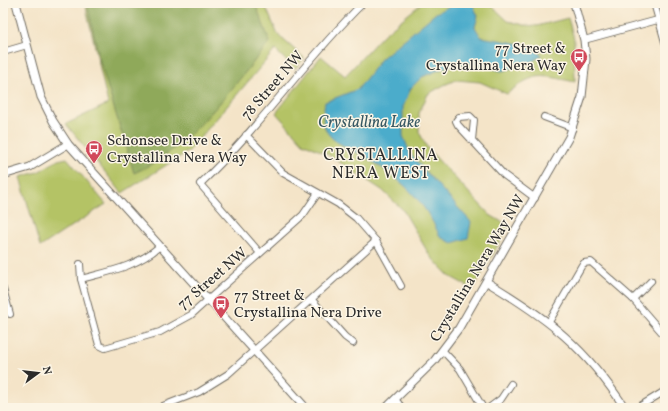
<svg xmlns="http://www.w3.org/2000/svg" width="668" height="411" font-family="Vollkorn,serif">
<style>
.green{fill:#b4c365;stroke:#707748}
.forest{fill:#8fa95a;stroke:#5d6a42}
.water{fill:#4caccb;stroke:#3c6c7b}
.lines{fill:none;stroke-linecap:round;stroke-linejoin:round}
.minor-casing{stroke:#716c62;stroke-width:8}
.tertiary-casing{stroke:#716c62;stroke-width:9}
.minor{stroke:#fff;stroke-width:6}
.tertiary{stroke:#fff;stroke-width:7}
.labels{text-anchor:middle;stroke-width:3;stroke-linejoin:round;paint-order:stroke}
.poi-label{font-size:15px;fill:#2b2b2b;stroke:#fcf5e5;text-anchor:start}
.street-label{font-size:15px;fill:#2b2b2b;stroke:#fcf5e5}
.water-label{font-size:16px;font-style:italic;fill:#375863;stroke:#fcf5e5}
.neighbourhood-label{font-size:16px;letter-spacing:1px;fill:#2b2b2b;stroke:#fcf5e5}
</style>
<rect width="100%" height="100%" fill="#fcf5e5"/>
<filter id="ink" filterUnits="userSpaceOnUse"><feTurbulence type="fractalNoise" baseFrequency=".025" numOctaves="2"/><feDisplacementMap in="SourceGraphic" scale="8" xChannelSelector="R" yChannelSelector="G"/><feConvolveMatrix kernelMatrix="1 2 1 2 8 2 1 2 1" color-interpolation-filters="sRGB"/></filter>
<filter id="wash" filterUnits="userSpaceOnUse"><feTurbulence type="fractalNoise" baseFrequency=".012" numOctaves="4" result="noise"/><feDisplacementMap in="SourceGraphic" scale="16" xChannelSelector="R" yChannelSelector="G"/><feGaussianBlur stdDeviation="0.9" result="paint"/><feColorMatrix in="noise" values="0 0 0 0 0 0 0 0 0 0 0 0 0 0 0 0 0 1.4 0 .05"/><feComposite in="paint" operator="in"/></filter>
<g filter="url(#wash)">
<rect width="100%" height="100%" fill="#f4e4c8"/>
<g class="green">
<polygon points="85,3 264,3 278,35 304,58 295,69 275,50 189,151 122,193 66,124 108,104"/>
<path d="M422,3H491L492,6L508,21L524,25L537,26L568,18L574,39L575,82C541,75 535,71 507,94L480,82L456,80L444,85L428,94L419,113V132L428,149L490,215L509,226L473,289L449,276L430,256L403,210L382,190L327,154L303,143L276,113L321,56L345,76L383,35Z"/>
<polygon points="67,158 106,204 40,247 20,177 38,172 58,160"/>
</g>
<path class="forest" d="M87,3H255L270,42C232,87 189,150 134,173L100,62Z"/>
<path class="water" d="M456,3H472L478,16L475,27L481,37L527,45L542,55L531,62L502,71L472,63L448,66L422,77L411,88L403,107V136L411,155L471,222L468,238L452,243L440,237C424,199 400,178 364,156C355,151 337,144 330,136C321,126 323,114 325,102L358,89L381,59L436,13Z"/>
</g>
<g filter="url(#ink)">
<g class="lines">
<defs>
<g id="minor">
<polyline points="654,3 665,42"/>
<polyline points="584,40 665,18"/>
<polyline points="3,52 27,45"/>
<polyline points="544,117 573,128"/>
<polyline points="246,135 283,173 338,204 356,218 376,241 401,286"/>
<polyline points="472,140 474,120 470,116 459,117 456,121 458,125 504,175 535,198"/>
<path d="M260,253L200,184C259,128 305,60 363,3"/>
<polyline points="80,264 81,279 99,345 105,348 160,332 191,315 303,215 318,193"/>
<path d="M81,279C111,271 136,267 160,246"/>
<polyline points="3,289 10,314"/>
<polyline points="633,299 651,281"/>
<polyline points="312,300 345,337 353,343"/>
<polyline points="549,322 582,265 584,263 591,262 633,299 665,336"/>
<polyline points="443,351 460,369 483,408"/>
<polyline points="395,399 402,408"/>
<polyline points="163,406 199,392 228,374 376,241"/>
<polyline points="489,408 501,399 511,384"/>
<polyline points="637,408 665,391"/>
</g>
<g id="tertiary">
<polyline points="16,3 41,97 53,121 68,144 306,408"/>
<polyline points="3,175 30,167 68,144"/>
<path d="M487,282C549,319 585,347 625,408"/>
<polyline points="386,408 434,361 459,328 569,137 582,97 586,59 584,40 574,3"/>
</g>
</defs>
<use href="#minor" class="minor-casing"/>
<use href="#tertiary" class="tertiary-casing"/>
<use href="#minor" class="minor"/>
<use href="#tertiary" class="tertiary"/>
</g>
</g>
<defs>
<symbol id="bus-pin" viewBox="-11 -11 22 30"><path d="M0 17L-7.5 6A9.5 9.5 0 1 1 7.5 6Z" fill="#d1495b" stroke="#fcf5e5"/><path d="M-5-6H5V4H4V6H2V4H-2V6H-4V4H-5ZM-3.5-4V0h7V-4ZM-3.5 1.2v1.5H-2V1.2ZM2 1.2v1.5H3.5V1.2Z" fill="#fff"/></symbol>
</defs>
<g fill-rule="evenodd">
<use href="#bus-pin" x="569" y="47" width="20" height="27"/>
<use href="#bus-pin" x="84" y="139" width="20" height="27"/>
<use href="#bus-pin" x="211" y="294" width="20" height="27"/>
</g>
<g class="labels">
<g class="poi-label">
<text x="566" y="53" text-anchor="end">77 Street &amp;<tspan x="566" dy="17">Crystallina Nera Way</tspan></text>
<text x="107" y="145">Schonsee Drive &amp;<tspan x="107" dy="17">Crystallina Nera Way</tspan></text>
<text x="234" y="300">77 Street &amp;<tspan x="234" dy="17">Crystallina Nera Drive</tspan></text>
</g>
<g class="street-label">
<text transform="translate(272 85) rotate(-49)" y="5">78 Street NW</text>
<text transform="translate(477 268) rotate(-59)" y="5">Crystallina Nera Way NW</text>
<text transform="translate(212 278) rotate(-41)" y="5">77 Street NW</text>
</g>
<g class="water-label">
<text x="369" y="127">Crystallina Lake</text>
</g>
<g class="neighbourhood-label">
<text x="381" y="160">CRYSTALLINA<tspan x="381" dy="18">NERA WEST</tspan></text>
</g>
</g>
<rect width="668" height="411" fill="none" stroke="#fcf5e5" stroke-width="16"/>
<g transform="translate(38 373) rotate(75)" stroke="#fcf5e5" stroke-width="3" paint-order="stroke">
<path d="M0-3L7 15L0 10L-7 15Z" fill="#2b2b2b"/>
<text y="-6" font-size="11" font-weight="bold" text-anchor="middle" fill="#2b2b2b">N</text>
</g>
</svg>
